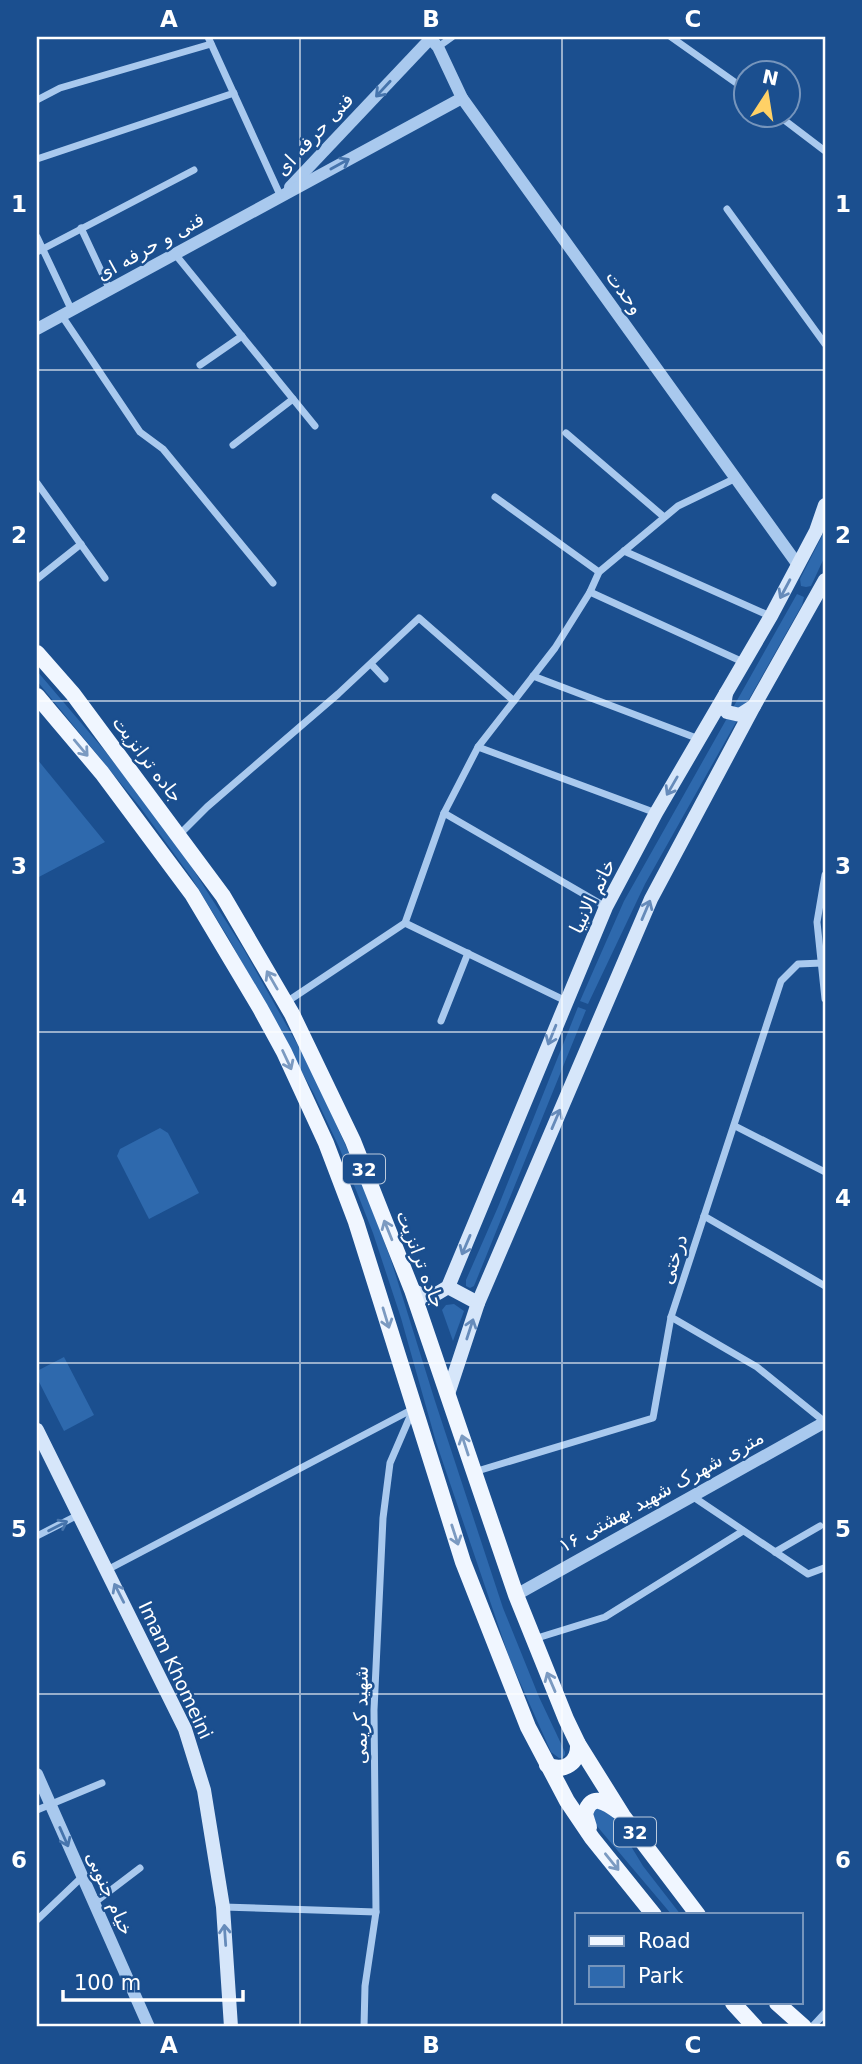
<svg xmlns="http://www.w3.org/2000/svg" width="862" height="2064" font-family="'DejaVu Sans',Cairo,sans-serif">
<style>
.green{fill:#2e69ad}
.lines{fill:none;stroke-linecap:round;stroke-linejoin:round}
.minor{stroke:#a9c9ee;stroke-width:7}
.tertiary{stroke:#a9c9ee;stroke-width:12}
.secondary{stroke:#d6e6fa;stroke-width:14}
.primary{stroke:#f0f6ff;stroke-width:16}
.oneway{stroke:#4674ac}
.oneway2{stroke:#668bba}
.oneway3{stroke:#7b9ac1}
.grid{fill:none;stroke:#fff;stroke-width:2;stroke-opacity:0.55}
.labels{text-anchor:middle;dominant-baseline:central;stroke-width:5;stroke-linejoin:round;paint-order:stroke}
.shield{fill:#1b4f8f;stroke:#bbcadd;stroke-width:2}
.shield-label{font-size:18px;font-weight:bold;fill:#fff}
.street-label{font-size:19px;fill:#fff;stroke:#1b4f8f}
.neatline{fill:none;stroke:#fff;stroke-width:2.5}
.grid-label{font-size:23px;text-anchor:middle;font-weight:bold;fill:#fff}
</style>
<rect width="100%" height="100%" fill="#1b4f8f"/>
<g class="green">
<path d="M 825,530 L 825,556 L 811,586 L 806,587 L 801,586 L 800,579 Z"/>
<path d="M 797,594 L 804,597 L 802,605 L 645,884 L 588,1004 L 580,1001 L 624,901 Z"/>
<path d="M 37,671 L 105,751 L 177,844 L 243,948 L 310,1067 L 359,1175 L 391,1260 L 435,1401 L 503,1608 L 539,1697 L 565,1752 L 565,1755 L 562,1758 L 559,1758 L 551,1752 L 510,1660 L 436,1442 L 401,1318 L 373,1233 L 339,1147 L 314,1094 L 229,939 L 191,877 L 140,807 L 37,681 Z"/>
<path d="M 37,759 L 105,842 L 37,878 Z"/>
<path d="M 578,1007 L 586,1010 L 474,1286 L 470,1288 L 466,1286 L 466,1280 L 498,1207 Z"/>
<path d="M 160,1128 L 168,1133 L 199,1193 L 149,1219 L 117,1156 L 120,1149 Z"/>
<path d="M 454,1304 L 464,1311 L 453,1341 L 442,1310 L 446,1305 Z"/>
<path d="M 64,1357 L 94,1415 L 64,1431 L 37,1378 L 37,1371 Z"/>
<path d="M 599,1806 L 612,1815 L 643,1866 L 681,1915 L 672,1915 L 596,1825 L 592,1811 Z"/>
</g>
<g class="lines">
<g class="minor">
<path d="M 208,37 L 281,197"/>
<path d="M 671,37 L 746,90"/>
<path d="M 438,47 L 452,37"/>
<path d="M 37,100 L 60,88 L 211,44"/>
<path d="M 779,116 L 825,151"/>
<path d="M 37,159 L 234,93"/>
<path d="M 727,209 L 825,344"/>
<path d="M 81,228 L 110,290"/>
<path d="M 37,237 L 72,311"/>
<path d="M 37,252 L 194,170"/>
<path d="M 175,254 L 315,426"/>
<path d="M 62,316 L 140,432 L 163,449 L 273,583"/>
<path d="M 200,365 L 242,336"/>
<path d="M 566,433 L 664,517"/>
<path d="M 233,445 L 293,399"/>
<path d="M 37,483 L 105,578"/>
<path d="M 495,497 L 599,572"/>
<path d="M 624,551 L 770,616"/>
<path d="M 37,579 L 81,544"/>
<path d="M 590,592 L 743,662"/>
<path d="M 371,664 L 385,679"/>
<path d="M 533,676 L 699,739"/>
<path d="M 478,747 L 656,813"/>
<path d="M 444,813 L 606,907"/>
<path d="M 179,835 L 207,807 L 338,694 L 419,618 L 514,701"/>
<path d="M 825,875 L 817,922 L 825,999"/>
<path d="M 405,923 L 566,1001"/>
<path d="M 285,1003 L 405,923 L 444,813 L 478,747 L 555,648 L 590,592 L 599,572 L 678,506 L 736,478"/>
<path d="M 441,1021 L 468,953"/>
<path d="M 735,1126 L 825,1172"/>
<path d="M 704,1216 L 825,1286"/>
<path d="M 671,1317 L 757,1367 L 825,1422"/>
<path d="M 474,1472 L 653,1418 L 671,1317 L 781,981 L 798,964 L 822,963"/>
<path d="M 692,1496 L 808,1574 L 824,1568"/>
<path d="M 37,1536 L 78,1515"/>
<path d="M 775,1552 L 820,1526"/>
<path d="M 107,1570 L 413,1409"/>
<path d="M 534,1639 L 605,1617 L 743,1531"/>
<path d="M 37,1810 L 102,1783"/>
<path d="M 94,1903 L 140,1868"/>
<path d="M 223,1907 L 376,1912"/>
<path d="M 37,1920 L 82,1877"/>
<path d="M 364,2027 L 365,1986 L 376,1912 L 374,1710 L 383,1518 L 390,1463 L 412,1412"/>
<path d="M 812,2027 L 825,2013"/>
</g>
<g class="tertiary">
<path d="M 429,37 L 438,47 L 462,98 L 798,565"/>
<path d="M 290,187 L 430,39"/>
<path d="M 37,329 L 462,98"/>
<path d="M 516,1595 L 825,1422"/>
<path d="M 37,1774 L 149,2027"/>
</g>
<g class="secondary">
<path d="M 726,693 L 724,707 L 727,712 L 740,715 L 754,706"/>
<path d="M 448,1287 L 478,1303"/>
<path d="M 412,1290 L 426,1297 L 438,1293 L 448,1287 L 606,907 L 656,813 L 771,616 L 816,531 L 825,505"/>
<path d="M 448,1394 L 478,1303 L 651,899 L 754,706 L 825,580"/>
<path d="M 37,1430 L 185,1729 L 204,1790 L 223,1907 L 231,2027"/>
</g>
<g class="primary">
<path d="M 37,653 L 73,694 L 223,896 L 292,1014 L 353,1141 L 412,1290 L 516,1595 L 566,1719 L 578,1744 L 623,1816 L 698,1915"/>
<path d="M 37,696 L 102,773 L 192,894 L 260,1008 L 284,1052 L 326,1143 L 356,1222 L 463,1562 L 528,1727 L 567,1801 L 592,1838 L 654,1915"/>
<path d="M 547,1765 C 564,1773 579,1763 578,1744"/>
<path d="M 589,1827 L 585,1814 C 591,1792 606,1802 619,1812"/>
<path d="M 733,2003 L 755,2027"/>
<path d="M 777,2003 L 804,2027"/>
</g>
</g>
<defs><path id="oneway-shaft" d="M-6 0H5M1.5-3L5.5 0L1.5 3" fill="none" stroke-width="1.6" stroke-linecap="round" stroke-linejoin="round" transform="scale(1.75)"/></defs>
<g class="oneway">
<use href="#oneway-shaft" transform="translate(383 89) rotate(133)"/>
<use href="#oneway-shaft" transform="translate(340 164) rotate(-29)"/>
<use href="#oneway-shaft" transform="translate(58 1526) rotate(-27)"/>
<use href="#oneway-shaft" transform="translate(64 1837) rotate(66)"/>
</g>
<g class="oneway2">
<use href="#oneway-shaft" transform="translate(785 589) rotate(118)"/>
<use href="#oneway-shaft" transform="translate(672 786) rotate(120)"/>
<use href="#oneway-shaft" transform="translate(646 910) rotate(-67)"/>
<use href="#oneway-shaft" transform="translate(552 1035) rotate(112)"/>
<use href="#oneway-shaft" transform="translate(556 1119) rotate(-67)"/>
<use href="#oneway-shaft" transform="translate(466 1245) rotate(113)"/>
<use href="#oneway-shaft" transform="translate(470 1329) rotate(-72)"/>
<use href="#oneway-shaft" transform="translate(119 1593) rotate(-117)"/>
<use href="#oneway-shaft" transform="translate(225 1935) rotate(-94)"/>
</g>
<g class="oneway3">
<use href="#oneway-shaft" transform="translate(81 748) rotate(50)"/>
<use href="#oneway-shaft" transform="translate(272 980) rotate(-120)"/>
<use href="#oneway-shaft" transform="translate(287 1060) rotate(65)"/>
<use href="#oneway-shaft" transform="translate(388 1230) rotate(-112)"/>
<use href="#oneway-shaft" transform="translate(386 1318) rotate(73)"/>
<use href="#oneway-shaft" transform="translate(465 1445) rotate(-108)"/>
<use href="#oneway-shaft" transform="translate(455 1535) rotate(72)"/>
<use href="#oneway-shaft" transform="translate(551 1682) rotate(-113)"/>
<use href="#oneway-shaft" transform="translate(612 1862) rotate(51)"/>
</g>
<path class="grid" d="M 300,37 L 300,2027M 562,37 L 562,2027M 37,370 L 825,370M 37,701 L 825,701M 37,1032 L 825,1032M 37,1363 L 825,1363M 37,1694 L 825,1694"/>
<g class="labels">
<g class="shield">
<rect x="343" y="1154.5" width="42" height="29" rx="5"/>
<rect x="614" y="1817.5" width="42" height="29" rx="5"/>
</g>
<g class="shield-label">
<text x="364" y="1169">32</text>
<text x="635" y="1832">32</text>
</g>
<g class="street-label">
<text transform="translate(314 134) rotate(-47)">فنی حرفه ای</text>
<text transform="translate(150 246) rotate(-29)">فنی و حرفه ای</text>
<text transform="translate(625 292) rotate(54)">وحدت</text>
<text transform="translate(148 759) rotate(53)">جاده ترانزیت</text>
<text transform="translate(592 896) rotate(-64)">خاتم الانبیا</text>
<text transform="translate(421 1259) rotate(69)">جاده ترانزیت</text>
<text transform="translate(673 1259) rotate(-72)">درختی</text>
<text transform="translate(661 1491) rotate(-29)">۱۶ متری شهرک شهيد بهشتی</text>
<text transform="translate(176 1670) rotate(65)">Imam Khomeini</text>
<text transform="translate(360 1715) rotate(-89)">شهید کریمی</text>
<text transform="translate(110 1893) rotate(66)">خیام جنوبی</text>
</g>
</g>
<rect width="862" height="2064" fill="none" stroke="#1b4f8f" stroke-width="77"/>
<rect x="575" y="1913" width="228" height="91" fill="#1b4f8f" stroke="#7695bc" stroke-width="2"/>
<rect x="589" y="1936" width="35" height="10" fill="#f0f6ff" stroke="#7695bc" stroke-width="2"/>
<text x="638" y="1948" font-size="21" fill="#ffffff">Road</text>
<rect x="589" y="1966" width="35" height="21" fill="#2e69ad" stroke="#7695bc" stroke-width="2"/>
<text x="638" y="1983" font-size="21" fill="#ffffff">Park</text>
<g transform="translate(767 94) rotate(12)"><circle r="33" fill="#1b4f8f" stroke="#7695bc" stroke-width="2"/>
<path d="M0-5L12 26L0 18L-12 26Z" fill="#ffd166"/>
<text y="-10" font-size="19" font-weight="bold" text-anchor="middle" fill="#ffffff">N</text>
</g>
<path d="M63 1990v10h180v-10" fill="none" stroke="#ffffff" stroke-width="3.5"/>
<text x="74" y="1990" font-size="21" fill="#ffffff" stroke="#1b4f8f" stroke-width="5" paint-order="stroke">100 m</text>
<rect x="38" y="38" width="786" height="1987" class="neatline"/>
<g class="grid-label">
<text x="169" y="27">A</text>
<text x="431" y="27">B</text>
<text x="693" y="27">C</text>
<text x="19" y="212">1</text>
<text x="843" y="212">1</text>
<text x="19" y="543">2</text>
<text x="843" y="543">2</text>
<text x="19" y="874">3</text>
<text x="843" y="874">3</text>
<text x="19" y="1206">4</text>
<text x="843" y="1206">4</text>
<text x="19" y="1537">5</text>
<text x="843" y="1537">5</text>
<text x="19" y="1868">6</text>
<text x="843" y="1868">6</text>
<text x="169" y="2053">A</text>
<text x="431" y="2053">B</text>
<text x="693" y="2053">C</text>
</g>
</svg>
